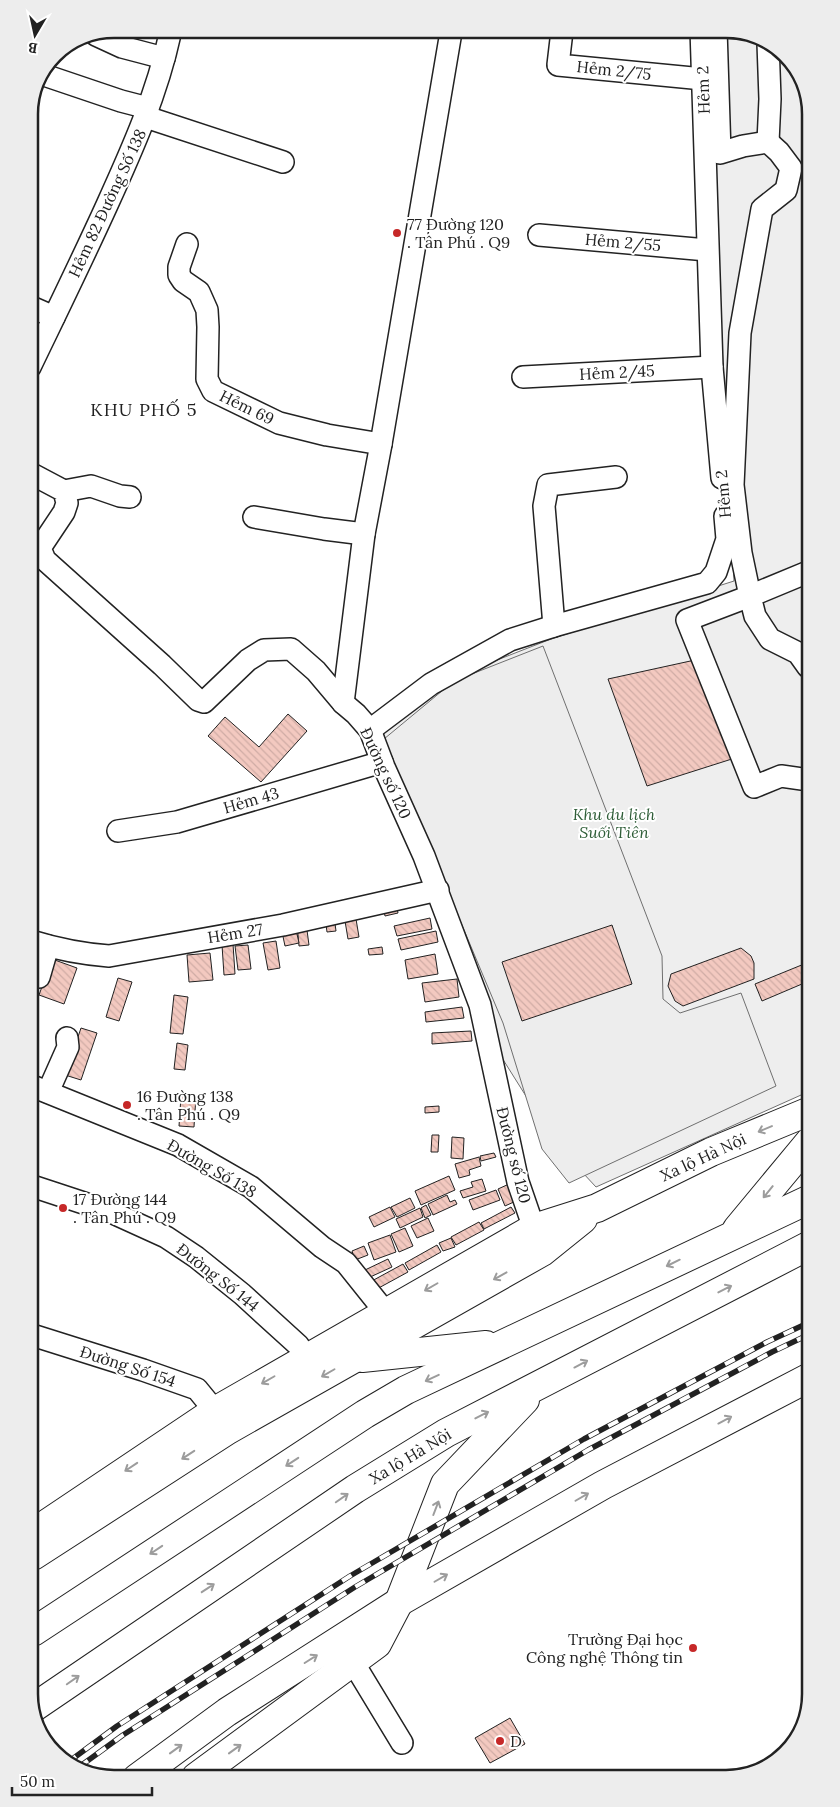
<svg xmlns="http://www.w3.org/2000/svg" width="840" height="1807" font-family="Lora,serif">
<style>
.green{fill:#eee;stroke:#6f6f6f}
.parking{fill:#ededed;stroke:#6f6f6f}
.building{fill:url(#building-back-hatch);stroke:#222}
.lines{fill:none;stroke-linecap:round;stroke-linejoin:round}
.minor-casing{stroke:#222;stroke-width:24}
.highway-casing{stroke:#222;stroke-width:30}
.minor{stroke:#fff;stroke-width:21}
.highway{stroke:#fff;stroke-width:28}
.rail-casing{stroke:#222;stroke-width:5.5}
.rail{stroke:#fff;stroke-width:4;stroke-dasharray:11;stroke-linecap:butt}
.oneway{stroke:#9c9c9c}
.poi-dot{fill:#c62828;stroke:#fff;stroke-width:2}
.labels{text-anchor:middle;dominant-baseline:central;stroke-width:4;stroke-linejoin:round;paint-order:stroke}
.street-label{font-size:16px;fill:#222;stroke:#fff}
.poi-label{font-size:16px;fill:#222;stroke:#fff;text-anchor:start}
.park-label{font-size:16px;font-style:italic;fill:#2f5e38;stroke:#fff}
.neighbourhood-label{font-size:18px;letter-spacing:1px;fill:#222;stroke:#fff}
.rim{fill:none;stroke:#222;stroke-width:2.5}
</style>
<defs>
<pattern id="building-back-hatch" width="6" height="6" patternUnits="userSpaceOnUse" patternTransform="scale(1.25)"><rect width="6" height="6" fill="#f3c9c0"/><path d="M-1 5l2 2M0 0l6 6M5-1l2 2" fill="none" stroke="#d0aca5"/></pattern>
</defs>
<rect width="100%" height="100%" fill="#fff"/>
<path class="green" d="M 706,29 L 732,29 L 778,46 L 807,86 L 810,1091 L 596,1187 L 556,1144 L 487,1034 L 376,733 L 428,687 L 551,639 L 734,581 Z"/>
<path class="parking" d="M 543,646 L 662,956 L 663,999 L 680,1013 L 741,993 L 776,1086 L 569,1183 L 542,1149 L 503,1023 L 384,739 L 454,681 Z"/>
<g class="building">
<path d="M 695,660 L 735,758 L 647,786 L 608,679 Z"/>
<path d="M 288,714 L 307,731 L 261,782 L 208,736 L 225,717 L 259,747 Z"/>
<path d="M 396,904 L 398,913 L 385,916 L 383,906 Z"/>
<path d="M 334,916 L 336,931 L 327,932 L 325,917 Z"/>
<path d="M 430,918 L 432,929 L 397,936 L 394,926 Z"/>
<path d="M 356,919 L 359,937 L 348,939 L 345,921 Z"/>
<path d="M 306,923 L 309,945 L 299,946 L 297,924 Z"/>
<path d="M 295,925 L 299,943 L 285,946 L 281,927 Z"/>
<path d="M 612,925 L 632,984 L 522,1021 L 502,962 Z"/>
<path d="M 436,931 L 438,942 L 401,950 L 398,939 Z"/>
<path d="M 276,941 L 280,968 L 268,970 L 263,943 Z"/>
<path d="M 233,944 L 235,974 L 224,975 L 222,945 Z"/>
<path d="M 248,945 L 251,969 L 238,970 L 235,946 Z"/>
<path d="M 382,947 L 383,954 L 369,955 L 368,949 Z"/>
<path d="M 741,948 L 751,956 L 754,963 L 754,979 L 683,1006 L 675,1001 L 668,986 L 671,974 Z"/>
<path d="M 210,953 L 213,980 L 189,982 L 187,955 Z"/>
<path d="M 435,954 L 438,974 L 408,979 L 405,960 Z"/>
<path d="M 52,959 L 77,968 L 64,1004 L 39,995 Z"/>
<path d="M 809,962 L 809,981 L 762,1001 L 755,984 Z"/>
<path d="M 118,978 L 132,982 L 119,1021 L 106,1017 Z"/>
<path d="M 457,979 L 459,997 L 425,1002 L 422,983 Z"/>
<path d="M 174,995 L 188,997 L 183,1034 L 170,1033 Z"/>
<path d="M 462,1007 L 464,1018 L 426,1022 L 425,1012 Z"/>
<path d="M 81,1028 L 97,1033 L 81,1080 L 65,1075 Z"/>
<path d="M 471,1031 L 472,1041 L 432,1044 L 432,1033 Z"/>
<path d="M 177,1043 L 188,1045 L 185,1070 L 174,1069 Z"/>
<path d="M 181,1096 L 196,1096 L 194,1127 L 179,1126 Z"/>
<path d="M 439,1106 L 439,1112 L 425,1113 L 425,1107 Z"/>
<path d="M 432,1135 L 439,1135 L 438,1152 L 431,1152 Z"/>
<path d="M 452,1137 L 464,1138 L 463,1159 L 451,1158 Z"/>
<path d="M 494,1153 L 496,1157 L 481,1161 L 480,1156 Z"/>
<path d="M 479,1157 L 481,1166 L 469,1170 L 470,1175 L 459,1178 L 455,1164 Z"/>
<path d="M 449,1176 L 455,1190 L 421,1205 L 415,1191 Z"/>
<path d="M 482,1179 L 486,1191 L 463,1198 L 460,1191 L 473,1187 L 471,1182 Z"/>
<path d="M 509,1184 L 516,1201 L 505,1206 L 498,1189 Z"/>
<path d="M 496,1190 L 500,1200 L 473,1210 L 469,1200 Z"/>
<path d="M 447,1195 L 450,1202 L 455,1200 L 457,1204 L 433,1215 L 428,1204 Z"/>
<path d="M 410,1198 L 415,1208 L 397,1217 L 391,1207 Z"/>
<path d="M 426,1205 L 431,1215 L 425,1218 L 421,1208 Z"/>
<path d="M 390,1207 L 395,1217 L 374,1227 L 369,1217 Z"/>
<path d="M 511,1207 L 515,1213 L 484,1229 L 481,1223 Z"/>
<path d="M 420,1208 L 423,1217 L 400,1228 L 396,1219 Z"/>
<path d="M 428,1218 L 434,1231 L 417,1238 L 411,1226 Z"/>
<path d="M 479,1222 L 484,1230 L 456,1245 L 451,1237 Z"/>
<path d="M 405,1228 L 413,1246 L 399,1252 L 391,1234 Z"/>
<path d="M 390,1235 L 396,1252 L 374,1260 L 368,1243 Z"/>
<path d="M 451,1238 L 455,1247 L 443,1251 L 439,1243 Z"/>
<path d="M 437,1245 L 441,1252 L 409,1270 L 405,1263 Z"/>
<path d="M 364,1246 L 368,1255 L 355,1260 L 352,1251 Z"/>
<path d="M 388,1259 L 392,1267 L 368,1278 L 365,1270 Z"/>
<path d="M 403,1264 L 408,1272 L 375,1290 L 370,1282 Z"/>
<path d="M 510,1718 L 525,1744 L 490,1763 L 475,1738 Z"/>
</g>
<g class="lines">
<g class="minor-casing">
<g id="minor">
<path d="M 701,29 L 712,367 L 722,478"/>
<path d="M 716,29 L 720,153 L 743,146 L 768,142 L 779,152 L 791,168 L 786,190 L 762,209 L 740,333 L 733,485 L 741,553 L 750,596 L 687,620 L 754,787 L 781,776 L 809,780"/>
<path d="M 562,31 L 558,65 L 703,79"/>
<path d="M 96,35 L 122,47 L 164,58"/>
<path d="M 44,75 L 121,101 L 148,108"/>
<path d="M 146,117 L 283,162"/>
<path d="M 768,142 L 770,99 L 768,43"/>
<path d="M 539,235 L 707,250"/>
<path d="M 187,244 L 179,267 L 179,275 L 183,281 L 199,292 L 207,310 L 208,327 L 207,379 L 213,391 L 279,423 L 327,435 L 381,444"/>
<path d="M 29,306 L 54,317"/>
<path d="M 30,367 C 56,313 82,260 107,205 C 132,150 157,94 170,34"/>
<path d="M 523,377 L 712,367"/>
<path d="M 30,473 L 64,491 L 67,503 L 64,512 L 40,548 L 45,560 L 162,665 L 198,700 L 204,702 L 248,660 L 264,650 L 291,649 L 316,671 L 343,703 L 356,714 L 370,730 L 384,767 L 424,856 L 480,1005 L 518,1182 L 539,1243"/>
<path d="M 64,491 L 91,486 L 120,496 L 130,497"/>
<path d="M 254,517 L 324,529 L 364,534"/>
<path d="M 808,572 L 750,596 L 755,616 L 770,639 L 798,653 L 808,667"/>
<path d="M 554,626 L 544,506 L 548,485 L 616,477"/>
<path d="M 343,703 L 364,534 L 381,444 L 451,32"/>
<path d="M 370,730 L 431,684 L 510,640 L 554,626 L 707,583 L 716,572 L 727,539 L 725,516"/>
<path d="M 118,831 L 177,822 L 382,762"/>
<path d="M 31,941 C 57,949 82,954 109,956 L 283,925 L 438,890"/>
<path d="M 39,977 L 48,946"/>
<path d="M 32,1086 L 178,1145 L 251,1187 L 322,1247 L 346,1263 L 386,1313"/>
<path d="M 48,1092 L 68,1047 L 67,1038"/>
<path d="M 32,1186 L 111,1212 L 166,1237 L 196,1257 L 242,1294 L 298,1345 L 307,1358"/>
<path d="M 32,1335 L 143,1370 L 197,1389 L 215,1411"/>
<path d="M 345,1649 L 402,1743"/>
</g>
</g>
<g class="highway-casing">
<g id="highway">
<path d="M 737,1229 L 810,1141"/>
<path d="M 362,1358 L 486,1345"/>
<path d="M 33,1533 L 215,1411 L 534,1228 L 597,1208 L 711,1152 L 810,1111"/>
<path d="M 33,1556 L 228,1430 L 542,1252 L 583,1219"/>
<path d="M 33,1632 L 365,1414 L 406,1390 L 810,1199"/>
<path d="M 33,1708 L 355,1489 L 446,1433 L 810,1245"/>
<path d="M 196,1777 L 377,1644 L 399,1602 L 445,1484 L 525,1400"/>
<path d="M 137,1778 L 227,1712 L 399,1602 L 603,1485 L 810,1377"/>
</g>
</g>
<use href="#minor" class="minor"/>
<use href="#highway" class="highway"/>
<g class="rail-casing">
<g id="rail">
<path d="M 67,1763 L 117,1726 L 350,1576 L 584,1439 L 767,1342 L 810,1322"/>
<path d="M 79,1767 L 123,1735 L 355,1587 L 588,1450 L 772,1352 L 810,1334"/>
</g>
</g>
<use href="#rail" class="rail"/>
</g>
<defs><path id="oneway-shaft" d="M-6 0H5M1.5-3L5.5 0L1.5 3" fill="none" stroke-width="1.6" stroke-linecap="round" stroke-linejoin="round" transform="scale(1.25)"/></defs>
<g class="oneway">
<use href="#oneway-shaft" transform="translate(765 1129) rotate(157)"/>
<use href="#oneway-shaft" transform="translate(768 1192) rotate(129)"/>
<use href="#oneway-shaft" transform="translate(673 1263) rotate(154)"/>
<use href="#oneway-shaft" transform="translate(500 1276) rotate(151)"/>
<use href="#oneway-shaft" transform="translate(431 1287) rotate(150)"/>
<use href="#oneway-shaft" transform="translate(725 1289) rotate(-27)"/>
<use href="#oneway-shaft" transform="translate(581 1364) rotate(-28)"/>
<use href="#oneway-shaft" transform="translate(328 1373) rotate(150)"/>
<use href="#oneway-shaft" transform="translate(432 1378) rotate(155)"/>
<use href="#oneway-shaft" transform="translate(268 1380) rotate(150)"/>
<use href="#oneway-shaft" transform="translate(482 1415) rotate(-27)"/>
<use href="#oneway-shaft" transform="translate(725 1420) rotate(-28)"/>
<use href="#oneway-shaft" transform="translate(188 1455) rotate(147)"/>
<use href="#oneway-shaft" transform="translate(292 1462) rotate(147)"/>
<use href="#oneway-shaft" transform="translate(131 1467) rotate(146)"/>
<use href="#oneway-shaft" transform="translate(582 1497) rotate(-30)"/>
<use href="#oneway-shaft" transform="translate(342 1498) rotate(-35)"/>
<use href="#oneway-shaft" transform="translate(436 1508) rotate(-69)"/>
<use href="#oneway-shaft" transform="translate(156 1550) rotate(146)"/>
<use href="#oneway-shaft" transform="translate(441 1578) rotate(-30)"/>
<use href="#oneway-shaft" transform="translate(208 1588) rotate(-33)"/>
<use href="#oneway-shaft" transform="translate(311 1659) rotate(-32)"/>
<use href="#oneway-shaft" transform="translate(73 1680) rotate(-35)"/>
<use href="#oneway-shaft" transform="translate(176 1749) rotate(-36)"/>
<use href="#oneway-shaft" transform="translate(235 1749) rotate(-36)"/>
</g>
<g class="poi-dot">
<circle cx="397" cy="233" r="5"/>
<circle cx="127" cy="1105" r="5"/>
<circle cx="63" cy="1208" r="5"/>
<circle cx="693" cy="1648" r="5"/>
<circle cx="500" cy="1741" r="5"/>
</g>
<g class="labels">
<g class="street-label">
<text transform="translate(614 70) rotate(6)">Hẻm 2/75</text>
<text transform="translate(703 90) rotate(-92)">Hẻm 2</text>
<text transform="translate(107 203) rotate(-65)">Hẻm 82 Đường Số 138</text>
<text transform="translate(623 242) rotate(5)">Hẻm 2/55</text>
<text transform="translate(617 372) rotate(-3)">Hẻm 2/45</text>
<text transform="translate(247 407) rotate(26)">Hẻm 69</text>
<text transform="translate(723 494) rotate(-95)">Hẻm 2</text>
<text transform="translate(386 773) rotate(65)">Đường số 120</text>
<text transform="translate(251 800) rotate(-16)">Hẻm 43</text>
<text transform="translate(235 933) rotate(-9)">Hẻm 27</text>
<text transform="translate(514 1155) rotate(76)">Đường số 120</text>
<text transform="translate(703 1157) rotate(-25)">Xa lộ Hà Nội</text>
<text transform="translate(212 1168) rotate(30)">Đường Số 138</text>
<text transform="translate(218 1277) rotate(38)">Đường Số 144</text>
<text transform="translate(128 1366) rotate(18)">Đường Số 154</text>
<text transform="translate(410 1456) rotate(-31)">Xa lộ Hà Nội</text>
</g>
<g class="poi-label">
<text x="407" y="224">77 Đường 120<tspan x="407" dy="18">. Tân Phú . Q9</tspan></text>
<text x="137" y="1096">16 Đường 138<tspan x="137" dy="18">. Tân Phú . Q9</tspan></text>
<text x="73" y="1199">17 Đường 144<tspan x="73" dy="18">. Tân Phú . Q9</tspan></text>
<text x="683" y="1639" text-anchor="end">Trường Đại học<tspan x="683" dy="18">Công nghệ Thông tin</tspan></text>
<text x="510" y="1741">D</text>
</g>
<g class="park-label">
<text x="614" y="814">Khu du lịch<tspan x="614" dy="18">Suối Tiên</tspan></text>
</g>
<g class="neighbourhood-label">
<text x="144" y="409">KHU PHỐ 5</text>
</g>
</g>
<path d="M0 0H840V1807H0ZM114 38H726A76 76 0 0 1 802 114V1694A76 76 0 0 1 726 1770H114A76 76 0 0 1 38 1694V114A76 76 0 0 1 114 38Z" fill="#ededed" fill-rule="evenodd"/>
<path class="rim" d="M114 38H726A76 76 0 0 1 802 114V1694A76 76 0 0 1 726 1770H114A76 76 0 0 1 38 1694V114A76 76 0 0 1 114 38Z"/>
<g transform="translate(35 35) rotate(189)" stroke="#ffffff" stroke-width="4" paint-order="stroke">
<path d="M0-4L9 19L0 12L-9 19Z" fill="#222222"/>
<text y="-8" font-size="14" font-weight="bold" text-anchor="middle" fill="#222222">B</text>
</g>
<path d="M12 1787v8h140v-8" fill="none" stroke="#222222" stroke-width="2.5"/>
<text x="20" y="1787" font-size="15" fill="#222222" stroke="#ffffff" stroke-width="4" paint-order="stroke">50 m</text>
</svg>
